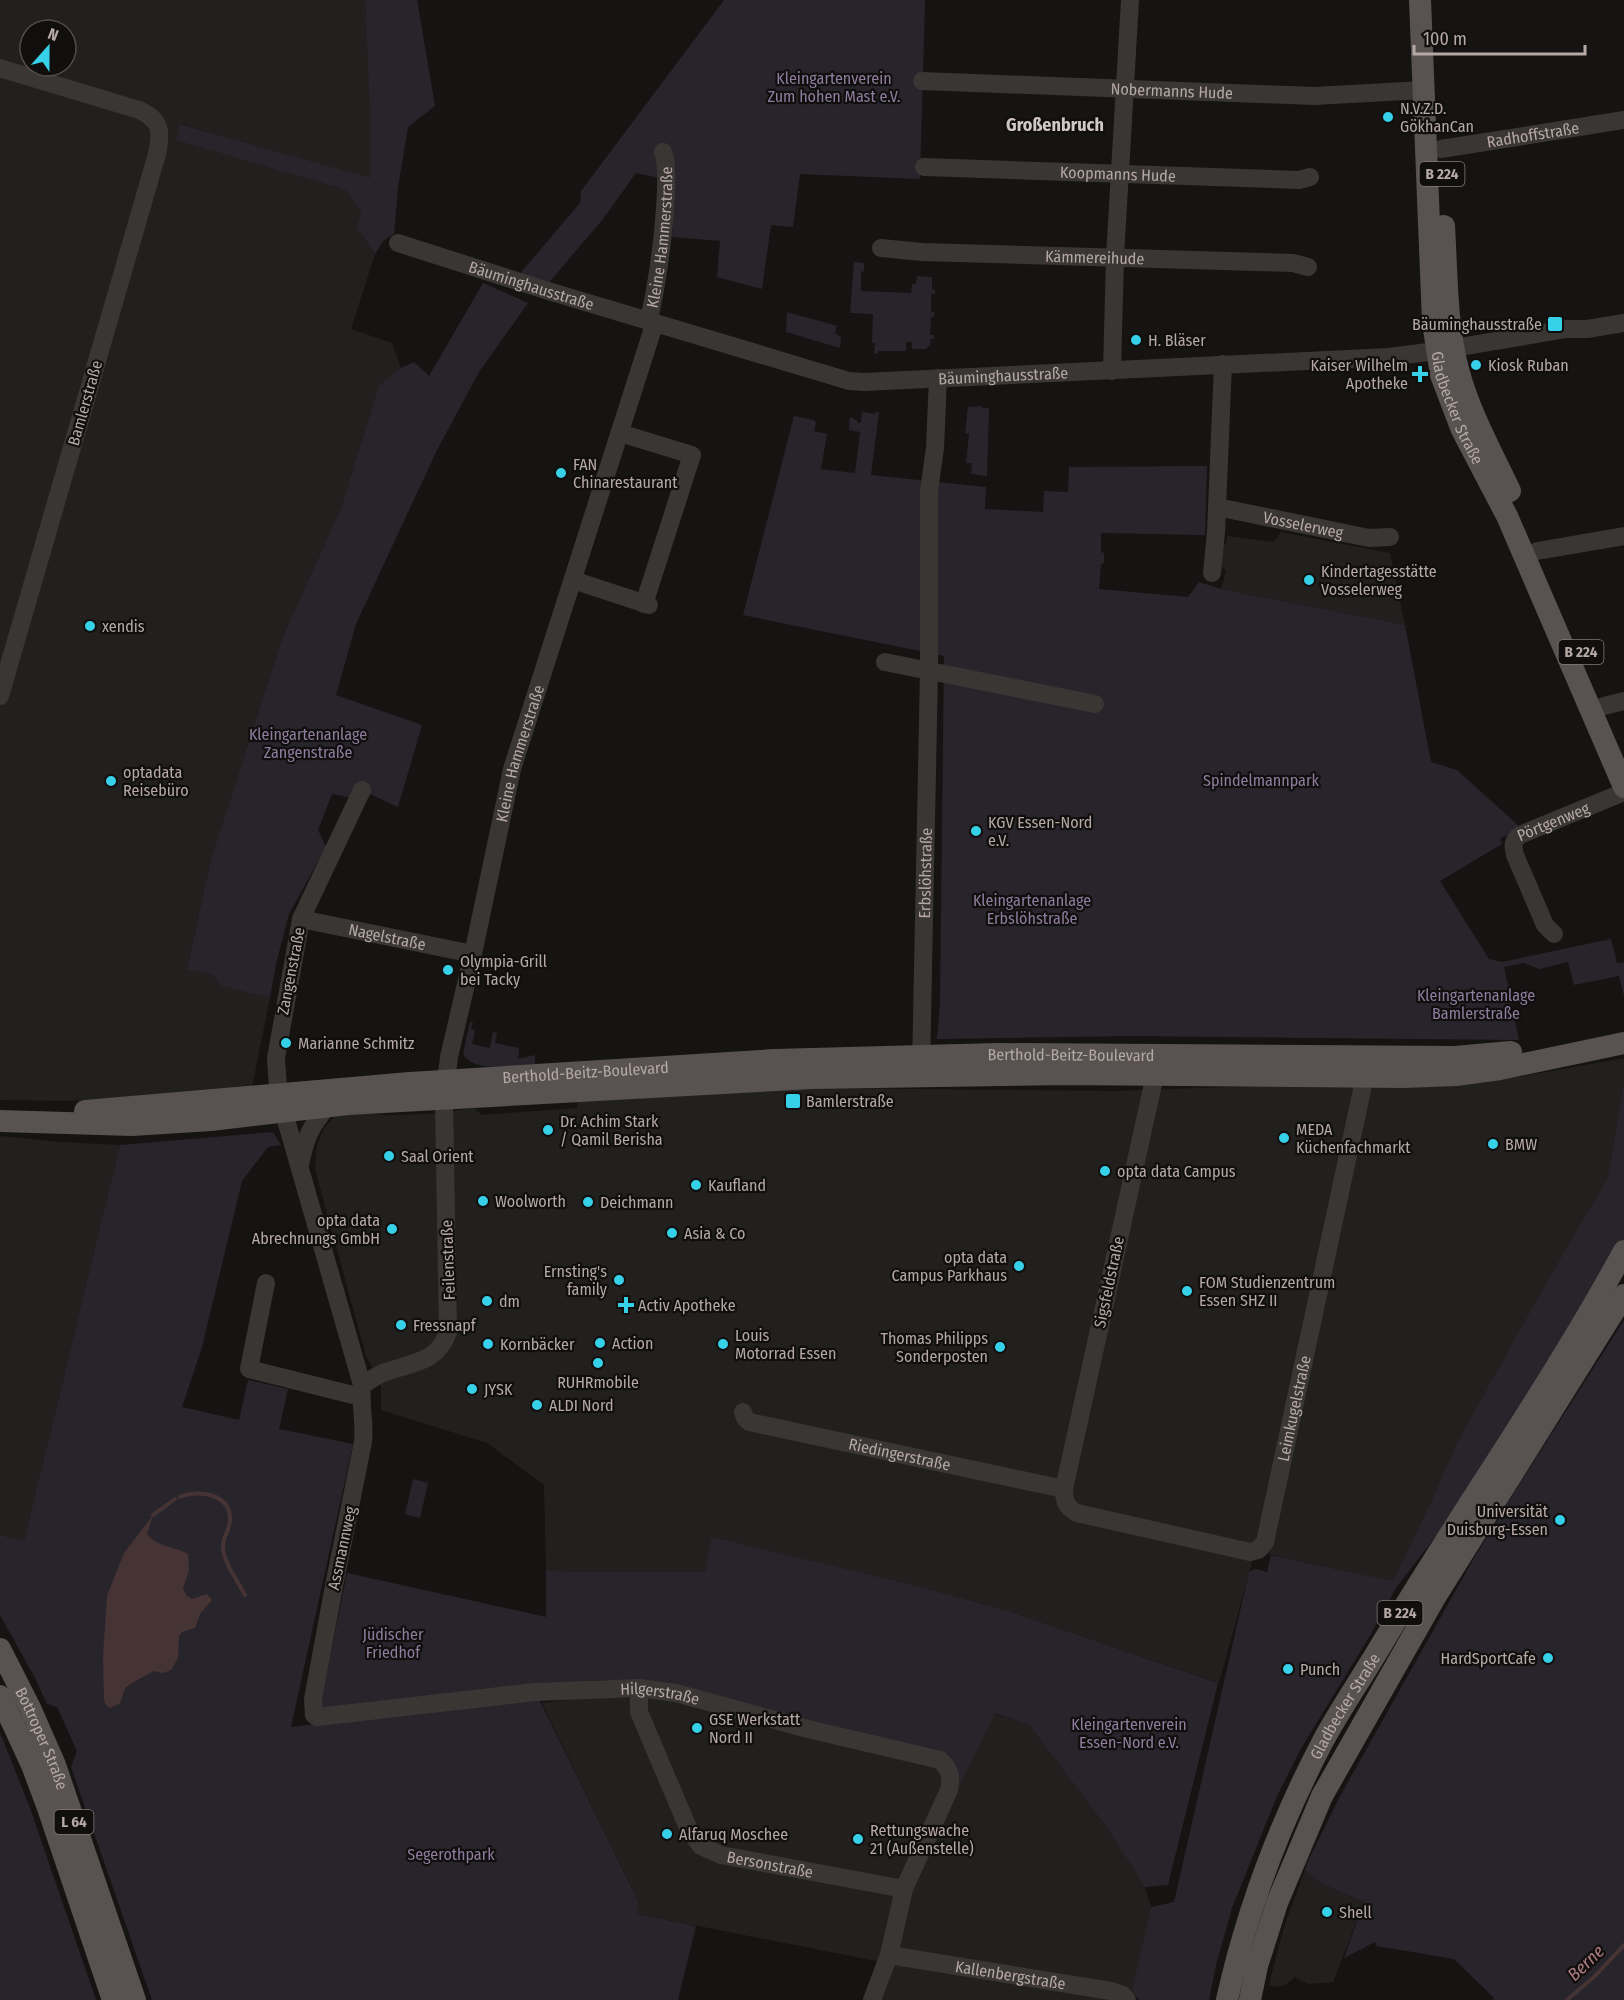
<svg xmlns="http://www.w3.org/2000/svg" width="1624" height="2000" font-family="'Fira Sans Condensed',sans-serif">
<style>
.built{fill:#22201f;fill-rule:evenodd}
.green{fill:#28242c}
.water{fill:#463435}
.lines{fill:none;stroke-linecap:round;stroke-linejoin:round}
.stream{stroke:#463435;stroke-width:4}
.minor{stroke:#3a3634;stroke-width:18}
.major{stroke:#585350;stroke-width:22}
.poi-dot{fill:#37d0e9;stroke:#100f0e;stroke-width:2}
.labels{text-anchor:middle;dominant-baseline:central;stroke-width:4.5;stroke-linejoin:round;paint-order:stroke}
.shield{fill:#100f0e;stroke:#847a78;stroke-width:1.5}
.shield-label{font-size:15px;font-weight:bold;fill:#b5a8a5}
.park-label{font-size:16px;fill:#8f7d9f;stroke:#100f0e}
.street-label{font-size:16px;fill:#b5a8a5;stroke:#100f0e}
.poi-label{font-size:16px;fill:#b5a8a5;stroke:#100f0e;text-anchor:start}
.neighbourhood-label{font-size:18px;font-weight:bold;fill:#d1c8c6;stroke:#100f0e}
.water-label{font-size:18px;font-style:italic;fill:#ae7d80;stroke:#100f0e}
</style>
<rect width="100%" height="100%" fill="#151413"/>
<g class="built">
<path d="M 0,0 L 365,0 L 371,109 L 370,179 L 180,124 L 177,140 L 346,190 L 361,212 L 357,228 L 375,254 L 351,329 L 392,343 L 401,368 L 379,385 L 341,508 L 283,636 L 211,859 L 187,968 L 213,975 L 223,986 L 270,998 L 252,1087 L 71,1101 L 0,1100 ZM 30,30 L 66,30 L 66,66 L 30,66 Z"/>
<path d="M 1280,532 L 1390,553 L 1405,625 L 1221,589 L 1226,571 L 1221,566 L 1223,544 L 1226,544 L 1227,536 L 1272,542 L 1278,538 Z"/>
<path d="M 1624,1058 L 1624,1237 L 1396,1588 L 1392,1581 L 1255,1551 L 1219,1683 L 1006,1610 L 905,1583 L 713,1538 L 705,1572 L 546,1571 L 544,1485 L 487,1443 L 381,1410 L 381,1385 L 366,1356 L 315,1169 L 317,1145 L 324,1128 L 335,1116 L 347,1112 L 389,1115 L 428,1114 L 475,1108 L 481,1115 L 577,1108 L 578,1099 L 818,1088 L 1115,1091 L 1518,1077 Z"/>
<path d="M 0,1136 L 61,1142 L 120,1145 L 24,1541 L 0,1535 Z"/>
<path d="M 589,1697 L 660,1698 L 943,1753 L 949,1756 L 957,1769 L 994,1713 L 1029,1725 L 1104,1824 L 1145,1887 L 1151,1907 L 1134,2000 L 864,2000 L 881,1962 L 638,1914 L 638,1901 L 542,1703 Z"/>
<path d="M 1305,1870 L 1320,1883 L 1364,1902 L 1333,1982 L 1308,1984 L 1295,1977 L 1285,1985 L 1276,1987 L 1269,1985 L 1277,1953 L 1285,1924 Z"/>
</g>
<g class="green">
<path d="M 365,0 L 417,0 L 435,106 L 408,127 L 398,187 L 394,234 L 383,241 L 375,254 L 357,228 L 361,212 L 346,190 L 176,140 L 179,124 L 370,178 L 370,109 Z"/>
<path d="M 724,0 L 925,0 L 920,179 L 800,174 L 793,227 L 771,225 L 762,289 L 717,277 L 720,241 L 672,237 L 673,222 L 666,221 L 670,180 L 636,173 L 603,219 L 546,286 L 518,276 L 580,203 L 581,191 Z"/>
<path d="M 854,262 L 864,263 L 864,271 L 861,272 L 861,291 L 911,293 L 912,284 L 916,284 L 917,276 L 932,277 L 932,289 L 935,290 L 935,294 L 931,294 L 931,312 L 934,312 L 934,317 L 931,317 L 930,335 L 934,335 L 934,339 L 931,339 L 930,345 L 926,349 L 912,349 L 912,342 L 906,342 L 906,351 L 878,351 L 878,354 L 874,353 L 875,343 L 872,343 L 873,314 L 850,313 Z"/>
<path d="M 483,283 L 528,303 L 479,372 L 437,450 L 356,624 L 336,695 L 422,725 L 398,807 L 357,788 L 352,798 L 332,794 L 318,830 L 326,847 L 289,914 L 276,964 L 270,998 L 222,986 L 213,975 L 187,969 L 211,859 L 283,636 L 341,508 L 379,385 L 401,368 L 414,362 L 429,376 Z"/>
<path d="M 787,312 L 837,326 L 835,333 L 841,337 L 840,348 L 786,332 Z"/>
<path d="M 982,406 L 982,408 L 989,408 L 987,476 L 971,474 L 972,463 L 966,463 L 969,434 L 965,433 L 968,407 Z"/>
<path d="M 862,412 L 875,414 L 875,412 L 879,412 L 871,475 L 986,487 L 985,509 L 1043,512 L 1044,491 L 1068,492 L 1069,467 L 1207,466 L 1205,535 L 1101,533 L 1101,552 L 1104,553 L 1104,563 L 1101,564 L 1099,589 L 1188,597 L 1199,582 L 1221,589 L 1405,625 L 1431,762 L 1457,770 L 1520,827 L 1500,839 L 1502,844 L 1440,881 L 1489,959 L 1502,962 L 1611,939 L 1617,963 L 1624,962 L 1624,996 L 1619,976 L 1574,985 L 1568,962 L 1539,969 L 1524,963 L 1504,967 L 1519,1040 L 1133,1036 L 937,1039 L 940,1002 L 944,656 L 743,615 L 794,416 L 814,420 L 816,423 L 814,431 L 827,434 L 821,469 L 855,473 L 860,432 L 849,430 L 850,417 L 858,421 L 857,423 L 861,423 Z"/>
<path d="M 470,1022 L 473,1022 L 471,1029 L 475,1030 L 472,1044 L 490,1048 L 493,1032 L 497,1033 L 495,1043 L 519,1048 L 518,1059 L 535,1055 L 535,1064 C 516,1065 474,1074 463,1054 Z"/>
<path d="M 1624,1083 L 1624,1244 L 1492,1463 L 1396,1588 L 1371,1634 L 1300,1750 L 1277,1796 L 1232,1908 L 1216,1965 L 1209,2000 L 1139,2000 L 1132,1991 L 1151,1907 L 1174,1902 L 1249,1572 L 1255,1569 L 1267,1572 L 1271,1555 L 1393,1581 L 1431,1503 L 1456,1445 L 1547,1282 L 1608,1178 Z"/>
<path d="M 273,1132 L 281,1145 L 268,1147 L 242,1181 L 202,1347 L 182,1407 L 239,1420 L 248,1380 L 288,1389 L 279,1429 L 353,1444 L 291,1727 L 538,1697 L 638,1901 L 638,1914 L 696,1926 L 678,2000 L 152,2000 L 71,1767 L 77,1751 L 57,1707 L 47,1704 L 35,1678 L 0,1615 L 0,1535 L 24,1541 L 120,1145 Z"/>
<path d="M 1624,1320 L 1624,2000 L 1493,2000 L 1494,1998 L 1454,1959 L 1377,1946 L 1375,1942 L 1344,1958 L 1364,1902 L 1320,1883 L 1305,1870 L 1307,1863 L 1339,1798 L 1474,1558 L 1520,1483 Z"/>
<path d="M 413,1479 L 428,1483 L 420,1518 L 405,1514 Z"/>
<path d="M 712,1537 L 905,1583 L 1006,1610 L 1218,1683 L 1168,1885 L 1145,1887 L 1104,1824 L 1029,1725 L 995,1713 L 959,1787 C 957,1773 956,1760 943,1753 L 639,1680 L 601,1680 L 544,1685 L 325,1711 L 322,1707 L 322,1696 L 347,1573 L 546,1617 L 546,1571 L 705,1572 Z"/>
<path d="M 0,1732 L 30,1808 L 96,2000 L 0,2000 Z"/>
</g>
<path class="water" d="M 153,1515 L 147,1534 C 157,1547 174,1546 188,1554 L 189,1570 L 183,1588 L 186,1595 L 192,1599 L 207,1594 L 212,1600 L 200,1614 L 195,1628 L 182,1632 L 179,1636 L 178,1658 L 171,1670 L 163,1673 L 154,1671 L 132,1683 L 125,1688 L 120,1703 L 110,1708 L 105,1704 L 104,1697 L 103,1656 L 107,1596 L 124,1553 Z"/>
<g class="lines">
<g class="stream">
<path d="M 180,1497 C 199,1489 231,1494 230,1520 C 230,1530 222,1538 223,1548 C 224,1563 238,1581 245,1595"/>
<path d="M 153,1515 L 175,1499"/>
<path d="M 1567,2000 L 1595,1976 L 1624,1945"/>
</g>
<g class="minor">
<path d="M 0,68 L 139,110 C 161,120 162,131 157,154 L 0,696"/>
<path id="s1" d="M 922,81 L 1314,96 L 1424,90"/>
<path id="s2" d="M 1441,149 L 1624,120"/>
<path id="s3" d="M 924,167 L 1299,180 L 1310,177"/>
<path id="s4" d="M 398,243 L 545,290 L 769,357 L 849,381 L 864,382 L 1389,357 L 1436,351 L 1566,329 L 1587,329 L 1624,323"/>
<path id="s5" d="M 881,248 L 922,252 L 1293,263 L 1308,267"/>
<path id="s6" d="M 648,320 C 657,296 673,174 663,152"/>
<path d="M 1112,371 L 1115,257 L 1130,0"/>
<path d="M 620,433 L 692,455 L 644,604"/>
<path id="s7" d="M 1217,507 L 1369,538 L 1390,537"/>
<path d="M 1537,551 L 1624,536"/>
<path d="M 1212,573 L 1216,532 L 1223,364"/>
<path d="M 573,580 L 649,605"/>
<path d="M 885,662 L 1095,704"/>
<path d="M 1604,706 L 1624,701"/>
<path id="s8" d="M 362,790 L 301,919 L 276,1058 L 278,1087 L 284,1113 L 362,1385 C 360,1404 365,1423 363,1442 L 335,1581 L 313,1699 L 314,1715 L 317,1717 L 535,1692 L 639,1688 L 676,1693 L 808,1729 L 940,1760 C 950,1769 952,1777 949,1790 L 904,1889 L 889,1955 L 872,2000"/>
<path id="s9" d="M 301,919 L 473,954"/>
<path id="s10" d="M 1554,934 L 1545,925 L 1515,855 C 1513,846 1512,841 1520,835 L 1624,792"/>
<path id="s11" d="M 921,1069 L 929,670 L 929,491 L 935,448 L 938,378"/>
<path id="s12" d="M 1155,1075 L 1064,1489 C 1064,1501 1066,1507 1077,1513 L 1250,1552 L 1258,1550 L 1265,1542 L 1362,1090 L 1363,1076 L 1358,1067"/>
<path d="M 300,1164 C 306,1137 310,1127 328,1106"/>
<path d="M 266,1283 L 249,1369 L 361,1397"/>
<path id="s13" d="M 362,1385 C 369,1381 376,1376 383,1373 C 410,1363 438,1363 448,1332 L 444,1100 L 449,1057 L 473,954 L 512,769 L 655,322"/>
<path id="s14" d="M 743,1412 L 745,1418 L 749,1422 L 1064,1489"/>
<path id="s15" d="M 639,1688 L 639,1712 L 689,1830 L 701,1846 L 721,1855 L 904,1889"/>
<path id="s16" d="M 889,1955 L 1111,1991 L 1123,1995 L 1127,2000"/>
</g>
<g class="major">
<path id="s17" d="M 1420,0 L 1433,322 L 1441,375 L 1462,430 L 1507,516 L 1624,787"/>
<path d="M 1444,226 C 1447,274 1446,326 1459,373 C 1470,413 1492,453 1510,491"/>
<path id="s18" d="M 85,1111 L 410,1083 L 775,1060 L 997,1054 L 1455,1057 L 1511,1052"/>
<path d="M 0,1121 L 132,1125 L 211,1120 L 348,1104 L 812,1078 L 1063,1074 L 1403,1077 L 1456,1075 L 1500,1069 L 1624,1043"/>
<path id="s19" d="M 0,1649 L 30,1708 L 55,1765 L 135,2000"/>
<path d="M 0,1696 L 32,1765 L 48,1808 L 113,2000"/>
<path id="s20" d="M 1227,2000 C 1247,1910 1280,1823 1323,1741 C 1339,1711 1359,1682 1377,1652 C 1457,1517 1549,1389 1624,1251"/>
<path d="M 1250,2000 L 1257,1966 L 1277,1903 L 1322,1796 L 1434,1599 L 1624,1295"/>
</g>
</g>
<g class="poi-dot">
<circle cx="1388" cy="117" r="6"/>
<rect x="1547" y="316" width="16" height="16" rx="3"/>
<circle cx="1136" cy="340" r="6"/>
<circle cx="1476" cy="365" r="6"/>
<path d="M1417 365h6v6h6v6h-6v6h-6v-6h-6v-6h6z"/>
<circle cx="561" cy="473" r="6"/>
<circle cx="1309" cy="580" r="6"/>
<circle cx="90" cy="626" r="6"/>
<circle cx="111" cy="781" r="6"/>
<circle cx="976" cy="831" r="6"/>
<circle cx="448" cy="970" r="6"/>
<circle cx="286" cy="1043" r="6"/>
<rect x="785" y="1093" width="16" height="16" rx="3"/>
<circle cx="548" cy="1130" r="6"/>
<circle cx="1284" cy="1138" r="6"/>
<circle cx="1493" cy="1144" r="6"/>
<circle cx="389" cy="1156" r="6"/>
<circle cx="1105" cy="1171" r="6"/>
<circle cx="696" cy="1185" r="6"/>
<circle cx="483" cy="1201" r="6"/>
<circle cx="588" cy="1202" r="6"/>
<circle cx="392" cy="1229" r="6"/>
<circle cx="672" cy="1233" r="6"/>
<circle cx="1019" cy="1266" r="6"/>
<circle cx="619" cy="1280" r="6"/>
<circle cx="1187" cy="1291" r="6"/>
<circle cx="487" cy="1301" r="6"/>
<path d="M623 1296h6v6h6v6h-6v6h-6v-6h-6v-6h6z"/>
<circle cx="401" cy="1325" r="6"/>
<circle cx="600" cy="1343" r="6"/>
<circle cx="488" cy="1344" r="6"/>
<circle cx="723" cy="1344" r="6"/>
<circle cx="1000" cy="1347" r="6"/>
<circle cx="598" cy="1363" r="6"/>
<circle cx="472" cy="1389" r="6"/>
<circle cx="537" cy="1405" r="6"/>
<circle cx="1560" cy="1520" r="6"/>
<circle cx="1548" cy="1658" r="6"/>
<circle cx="1288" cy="1669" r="6"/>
<circle cx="697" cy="1728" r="6"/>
<circle cx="667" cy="1834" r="6"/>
<circle cx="858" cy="1839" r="6"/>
<circle cx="1327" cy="1912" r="6"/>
</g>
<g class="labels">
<g class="shield">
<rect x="1419.5" y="162" width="45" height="24" rx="4.5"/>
<rect x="1558.5" y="640" width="45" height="24" rx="4.5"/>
<rect x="1377.5" y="1601" width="45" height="24" rx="4.5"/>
<rect x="54.5" y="1810" width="39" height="24" rx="4.5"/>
</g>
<g class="shield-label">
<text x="1442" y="174">B 224</text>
<text x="1581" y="652">B 224</text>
<text x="1400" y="1613">B 224</text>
<text x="74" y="1822">L 64</text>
</g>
<g class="park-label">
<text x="834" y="78">Kleingartenverein<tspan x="834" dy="18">Zum hohen Mast e.V.</tspan></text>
<text x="308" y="734">Kleingartenanlage<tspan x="308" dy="18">Zangenstraße</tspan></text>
<text x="1261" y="780">Spindelmannpark</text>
<text x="1032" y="900">Kleingartenanlage<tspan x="1032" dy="18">Erbslöhstraße</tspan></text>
<text x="1476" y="995">Kleingartenanlage<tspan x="1476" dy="18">Bamlerstraße</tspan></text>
<text x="393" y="1634">Jüdischer<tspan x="393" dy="18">Friedhof</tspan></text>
<text x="1129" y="1724">Kleingartenverein<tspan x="1129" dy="18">Essen-Nord e.V.</tspan></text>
<text x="451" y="1854">Segerothpark</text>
</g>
<g class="street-label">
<text stroke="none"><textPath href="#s1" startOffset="250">Nobermanns Hude</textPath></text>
<text stroke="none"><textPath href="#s2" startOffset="93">Radhoffstraße</textPath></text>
<text stroke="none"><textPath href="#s3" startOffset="194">Koopmanns Hude</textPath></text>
<text stroke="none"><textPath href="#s6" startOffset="84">Kleine Hammerstraße</textPath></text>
<text stroke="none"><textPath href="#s5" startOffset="214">Kämmereihude</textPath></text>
<text stroke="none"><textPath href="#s4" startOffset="140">Bäuminghausstraße</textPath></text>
<text stroke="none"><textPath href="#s4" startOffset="626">Bäuminghausstraße</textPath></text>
<text transform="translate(85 403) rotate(-74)">Bamlerstraße</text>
<text stroke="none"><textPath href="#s17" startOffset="412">Gladbecker Straße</textPath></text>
<text stroke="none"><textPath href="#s7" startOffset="88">Vosselerweg</textPath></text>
<text stroke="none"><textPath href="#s13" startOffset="692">Kleine Hammerstraße</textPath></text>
<text stroke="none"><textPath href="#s10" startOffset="147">Pörtgenweg</textPath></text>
<text stroke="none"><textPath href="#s11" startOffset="196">Erbslöhstraße</textPath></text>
<text stroke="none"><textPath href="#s9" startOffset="88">Nagelstraße</textPath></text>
<text transform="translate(291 971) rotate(-79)">Zangenstraße</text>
<text stroke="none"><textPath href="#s18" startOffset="988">Berthold-Beitz-Boulevard</textPath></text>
<text stroke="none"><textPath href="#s18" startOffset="502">Berthold-Beitz-Boulevard</textPath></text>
<text transform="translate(448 1260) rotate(-92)">Feilenstraße</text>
<text transform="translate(1109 1282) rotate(-78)">Sigsfeldstraße</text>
<text stroke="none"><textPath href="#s12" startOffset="786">Leimkugelstraße</textPath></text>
<text stroke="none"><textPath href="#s14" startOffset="166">Riedingerstraße</textPath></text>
<text transform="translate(342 1548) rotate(-78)">Assmannweg</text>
<text stroke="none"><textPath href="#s8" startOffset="1306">Hilgerstraße</textPath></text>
<text stroke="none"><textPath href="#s20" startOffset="318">Gladbecker Straße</textPath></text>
<text stroke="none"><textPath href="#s19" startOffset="99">Bottroper Straße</textPath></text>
<text stroke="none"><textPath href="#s15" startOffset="244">Bersonstraße</textPath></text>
<text stroke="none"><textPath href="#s16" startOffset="123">Kallenbergstraße</textPath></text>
</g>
<g class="poi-label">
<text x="1400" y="108">N.V.Z.D.<tspan x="1400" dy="18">GökhanCan</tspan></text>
<text x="1542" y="324" text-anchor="end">Bäuminghausstraße</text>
<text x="1148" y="340">H. Bläser</text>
<text x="1408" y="365" text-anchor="end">Kaiser Wilhelm<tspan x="1408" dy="18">Apotheke</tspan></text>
<text x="1488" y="365">Kiosk Ruban</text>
<text x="573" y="464">FAN<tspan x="573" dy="18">Chinarestaurant</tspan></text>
<text x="1321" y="571">Kindertagesstätte<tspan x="1321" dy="18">Vosselerweg</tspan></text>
<text x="102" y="626">xendis</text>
<text x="123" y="772">optadata<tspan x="123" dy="18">Reisebüro</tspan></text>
<text x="988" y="822">KGV Essen-Nord<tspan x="988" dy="18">e.V.</tspan></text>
<text x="460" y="961">Olympia-Grill<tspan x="460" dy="18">bei Tacky</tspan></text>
<text x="298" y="1043">Marianne Schmitz</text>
<text x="806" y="1101">Bamlerstraße</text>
<text x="560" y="1121">Dr. Achim Stark<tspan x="560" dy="18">/ Qamil Berisha</tspan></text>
<text x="1296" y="1129">MEDA<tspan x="1296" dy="18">Küchenfachmarkt</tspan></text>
<text x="1505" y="1144">BMW</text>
<text x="401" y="1156">Saal Orient</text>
<text x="1117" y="1171">opta data Campus</text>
<text x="708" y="1185">Kaufland</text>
<text x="495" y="1201">Woolworth</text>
<text x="600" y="1202">Deichmann</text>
<text x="380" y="1220" text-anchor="end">opta data<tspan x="380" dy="18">Abrechnungs GmbH</tspan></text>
<text x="684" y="1233">Asia &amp; Co</text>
<text x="1007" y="1257" text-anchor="end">opta data<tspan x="1007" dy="18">Campus Parkhaus</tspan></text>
<text x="607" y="1271" text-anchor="end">Ernsting's<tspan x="607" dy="18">family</tspan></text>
<text x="1199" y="1282">FOM Studienzentrum<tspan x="1199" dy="18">Essen SHZ II</tspan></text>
<text x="499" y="1301">dm</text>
<text x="638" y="1305">Activ Apotheke</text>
<text x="413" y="1325">Fressnapf</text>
<text x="735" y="1335">Louis<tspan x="735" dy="18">Motorrad Essen</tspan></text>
<text x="988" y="1338" text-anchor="end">Thomas Philipps<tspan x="988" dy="18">Sonderposten</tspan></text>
<text x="612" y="1343">Action</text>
<text x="500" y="1344">Kornbäcker</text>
<text x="598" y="1382" text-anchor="middle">RUHRmobile</text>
<text x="484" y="1389">JYSK</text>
<text x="549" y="1405">ALDI Nord</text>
<text x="1548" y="1511" text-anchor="end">Universität<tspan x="1548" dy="18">Duisburg-Essen</tspan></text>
<text x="1536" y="1658" text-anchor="end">HardSportCafe</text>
<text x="1300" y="1669">Punch</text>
<text x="709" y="1719">GSE Werkstatt<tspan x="709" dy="18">Nord II</tspan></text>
<text x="870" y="1830">Rettungswache<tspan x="870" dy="18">21 (Außenstelle)</tspan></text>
<text x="679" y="1834">Alfaruq Moschee</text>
<text x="1339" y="1912">Shell</text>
</g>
<g class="neighbourhood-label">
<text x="1055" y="125">Großenbruch</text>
</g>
<g class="water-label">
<text transform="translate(1586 1963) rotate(-44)">Berne</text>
</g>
</g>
<g transform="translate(48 48) rotate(21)"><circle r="28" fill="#100f0e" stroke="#524c4a" stroke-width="1.5"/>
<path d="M0-4.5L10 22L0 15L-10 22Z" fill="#37d0e9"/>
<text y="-9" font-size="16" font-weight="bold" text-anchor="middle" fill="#b5a8a5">N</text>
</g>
<path d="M1414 45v9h171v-9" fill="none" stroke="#b5a8a5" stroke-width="3"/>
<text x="1423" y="45" font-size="18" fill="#b5a8a5" stroke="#100f0e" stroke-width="4.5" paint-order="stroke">100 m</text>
</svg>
